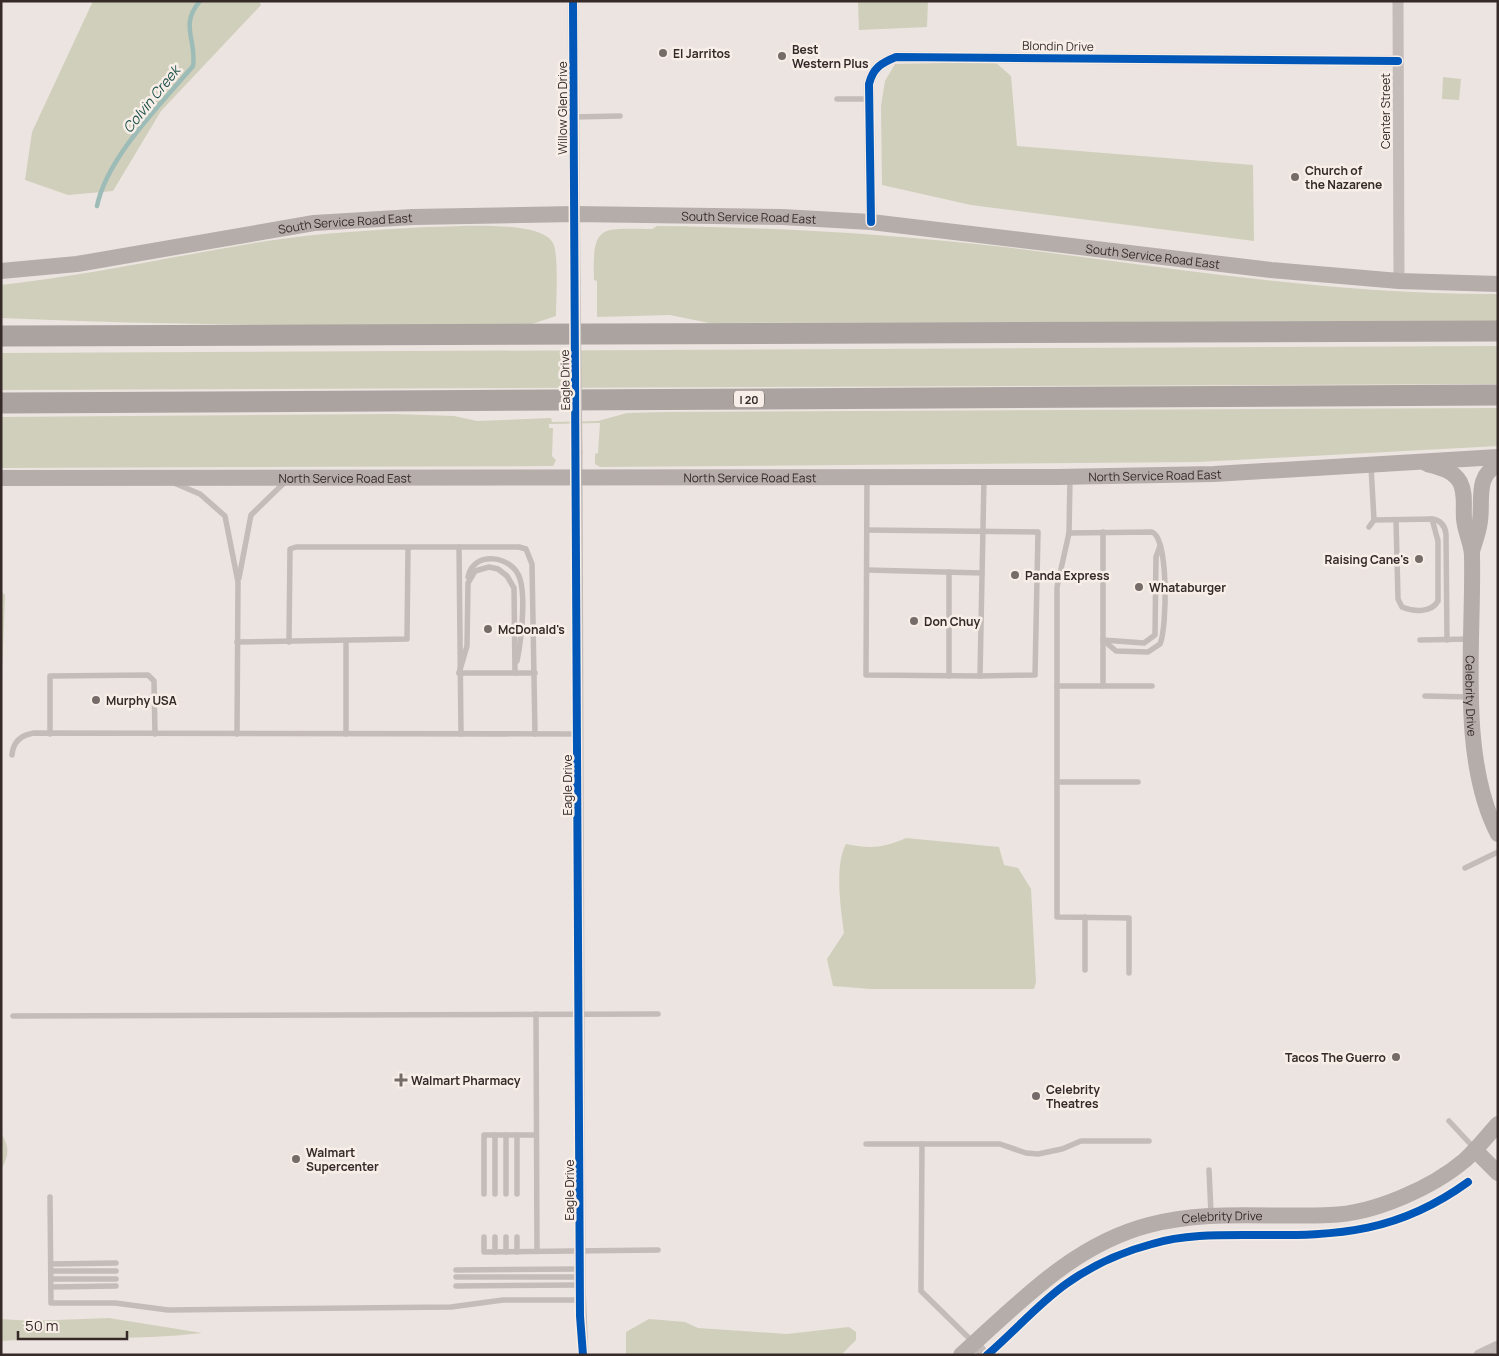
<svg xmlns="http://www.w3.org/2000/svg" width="1499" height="1356" font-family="Manrope,sans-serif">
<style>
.green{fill:#d0cfbb}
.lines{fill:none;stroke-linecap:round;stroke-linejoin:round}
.stream{stroke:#9ebcb7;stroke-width:4.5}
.lane{stroke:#c4bcb9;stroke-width:5.5}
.street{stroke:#c4bcb9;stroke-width:11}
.secondary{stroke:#b5adaa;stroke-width:16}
.highway{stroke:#aaa39f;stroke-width:21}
.street-bridge{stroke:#c4bcb9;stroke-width:11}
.cycleway-casing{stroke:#f8eee8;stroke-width:11}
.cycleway{stroke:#0057b8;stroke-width:8}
.poi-dot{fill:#756b68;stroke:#f8eee8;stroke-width:2}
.labels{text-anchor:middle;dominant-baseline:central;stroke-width:5;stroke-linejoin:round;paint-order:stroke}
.shield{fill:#f8eee8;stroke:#706562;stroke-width:1}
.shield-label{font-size:11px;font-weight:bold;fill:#352a28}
.street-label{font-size:12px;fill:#352a28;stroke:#f8eee8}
.poi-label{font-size:12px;font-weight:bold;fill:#352a28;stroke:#f8eee8;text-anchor:start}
.water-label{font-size:14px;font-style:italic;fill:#20544e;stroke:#f8eee8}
</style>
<rect width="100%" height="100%" fill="#ece4e0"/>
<g class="green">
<path d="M 93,1 L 259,1 L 261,5 L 161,111 L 113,191 L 68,195 L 25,180 L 32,132 Z"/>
<path d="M 858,1 L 928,1 L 927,27 L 859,30 Z"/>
<path d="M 995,62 L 1011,76 L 1017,146 L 1253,165 L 1254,241 L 971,205 L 882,185 L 881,106 L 885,81 L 895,64 Z"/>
<path d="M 1443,77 L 1461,79 L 1459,100 L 1442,99 Z"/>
<path d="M 657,226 C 773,227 888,234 1004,247 C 1168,267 1332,295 1498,294 L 1498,321 L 709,323 L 670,315 L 597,317 L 597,281 L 594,280 C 592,223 601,229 652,229 Z"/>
<path d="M 426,227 C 451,227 541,219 553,243 C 559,255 556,299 556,316 L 532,324 C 354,326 179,326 1,318 L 1,285 C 91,275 179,255 267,241 C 320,233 373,230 426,227 Z"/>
<path d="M 1498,346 L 1498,384 L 1,390 L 1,353 Z"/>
<path d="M 1498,408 L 1498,446 L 1198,462 L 600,467 L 595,464 L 595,454 L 598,453 L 600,423 L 549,424 L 549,428 L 553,428 L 552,456 L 556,460 L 553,466 L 1,468 L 1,417 L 394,414 L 454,416 L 477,421 L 551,418 L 552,422 L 598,421 L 627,413 L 668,412 Z"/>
<path d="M 1,591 L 5,595 L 1,703 Z"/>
<path d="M 906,838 L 999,847 L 1004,865 L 1018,868 L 1031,889 L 1036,982 L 1034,989 L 871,989 L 833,986 L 827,959 L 844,933 C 841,909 834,866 846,844 C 871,849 883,848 906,838 Z"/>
<path d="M 1,1133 C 9,1146 10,1155 1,1169 Z"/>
<path d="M 109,1318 L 202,1333 C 135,1341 68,1336 1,1341 L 1,1319 L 31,1321 Z"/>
<path d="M 649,1319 L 685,1322 L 698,1328 L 787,1334 L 849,1327 L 856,1332 L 856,1340 L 841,1355 L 626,1355 L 626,1332 Z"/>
</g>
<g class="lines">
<path class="stream" d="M 97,206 C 107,157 162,103 193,66 C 197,40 179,25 200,1"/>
<g class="lane">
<path d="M 837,99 L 869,99"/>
<path d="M 573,117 L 620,116"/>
<path d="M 1070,478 L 1069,533 L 1057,587 L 1057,917 L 1129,918 L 1129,973"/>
<path d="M 867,479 L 866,675 L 980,676 L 984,478"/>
<path d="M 174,483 L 200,494 L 225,516 L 238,582 L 237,734"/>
<path d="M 1374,520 L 1432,519 C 1441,520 1445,526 1446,534 L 1447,640"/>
<path d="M 1396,520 L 1398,599 L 1402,607 C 1414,612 1431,613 1438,601 L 1438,541 L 1432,519"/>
<path d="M 1369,527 L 1374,520 L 1371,466"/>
<path d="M 867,530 L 1038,532 L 1035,675 L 980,676"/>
<path d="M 1069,533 L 1152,532 C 1169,538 1167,629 1160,644 L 1148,652 L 1116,651 L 1103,640"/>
<path d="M 459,547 L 461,734"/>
<path d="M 867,570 L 982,573"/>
<path d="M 468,577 C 473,550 513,555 520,579 C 526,599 521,641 517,661"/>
<path d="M 239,578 L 251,515 L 286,481"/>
<path d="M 1103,640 L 1144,643 L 1155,635 L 1156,557 L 1160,546"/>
<path d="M 1420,640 L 1470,639"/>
<path d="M 346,641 L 346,734"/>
<path d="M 237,642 L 407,639 L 408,548"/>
<path d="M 289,642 L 290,549 L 296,547 L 519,547 L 526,549 L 532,564 L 535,734"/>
<path d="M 459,673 L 467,646 L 468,583 L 475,571 L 489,567 L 498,569 L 507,576 L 514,588 L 515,673"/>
<path d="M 459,673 L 535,673"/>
<path d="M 949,676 L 949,572"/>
<path d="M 1057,686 L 1152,686"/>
<path d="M 1103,686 L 1103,532"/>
<path d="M 1425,696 L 1470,697"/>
<path d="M 50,734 L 50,676 L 148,675 L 154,681 L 155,734"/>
<path d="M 12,755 C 13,742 21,735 34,733 L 578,734"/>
<path d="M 1057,782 L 1138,782"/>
<path d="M 1465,868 L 1498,852"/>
<path d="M 1085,970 L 1085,917"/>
<path d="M 536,1014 L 537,1251"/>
<path d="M 13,1016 L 658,1014"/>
<path d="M 1449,1121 L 1475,1149"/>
<path d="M 506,1135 L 506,1194"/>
<path d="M 866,1144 L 1000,1144 L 1026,1153 L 1038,1154 L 1062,1149 L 1081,1141 L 1149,1141"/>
<path d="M 922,1144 L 921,1291 L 974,1343"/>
<path d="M 1209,1170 L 1211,1213"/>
<path d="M 484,1194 L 484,1135 L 536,1135"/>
<path d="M 495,1194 L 495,1135"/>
<path d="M 517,1194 L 517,1135"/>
<path d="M 50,1197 L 51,1303 L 115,1303 L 168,1310 L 451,1307 L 503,1300 L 580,1300"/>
<path d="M 484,1237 L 484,1252 L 658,1250"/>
<path d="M 495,1237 L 495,1252"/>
<path d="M 506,1237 L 506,1252"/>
<path d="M 517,1237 L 517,1252"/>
<path d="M 51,1264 L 116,1263"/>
<path d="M 456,1270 L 580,1269"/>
<path d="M 51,1271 L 116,1271"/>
<path d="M 456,1277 L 580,1277"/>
<path d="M 51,1279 L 116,1279"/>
<path d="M 456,1286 L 580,1285"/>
<path d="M 51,1287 L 116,1286"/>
</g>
<g class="street">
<path d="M 573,1 L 575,281"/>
<path d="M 1398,1 L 1399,281"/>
<path d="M 871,222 L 869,84 C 873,68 881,63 896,57 L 1398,61"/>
<path d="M 577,452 L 580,1285 L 583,1355"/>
<path d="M 974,1343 L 985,1355"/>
<path d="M 1479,1355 L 1498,1346"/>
</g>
<g class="secondary">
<path id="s1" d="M 1,271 L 77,264 L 314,223 L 413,217 L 575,214 L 782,217 L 871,222 L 1271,270 L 1399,281 L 1498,284"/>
<path id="s2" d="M 1427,464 C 1439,467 1453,470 1460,482 C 1466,494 1463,506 1464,519 C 1465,532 1472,544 1472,556 C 1474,642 1458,757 1498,834"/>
<path id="s3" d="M 1,478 L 1057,477 L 1214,474 L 1498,457"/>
<path d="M 1472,551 C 1475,541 1479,531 1480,521 C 1483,501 1475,475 1498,465"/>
<path d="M 1475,1150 L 1498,1173"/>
<path id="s4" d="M 961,1355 C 1018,1304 1072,1245 1149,1225 C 1208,1209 1269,1218 1330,1215 C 1373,1214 1432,1188 1465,1160 C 1477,1149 1487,1136 1498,1124"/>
</g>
<g class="highway">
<path d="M 1,336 L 1498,331"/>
<path d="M 1,403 L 1498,395"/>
</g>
<path class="street-bridge" d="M 575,281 L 577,452"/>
<g class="cycleway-casing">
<g id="cycleway">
<path d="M 573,1 L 580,1316 L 583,1355"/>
<path d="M 871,222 L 869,84 C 873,68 881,63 896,57 L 1398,61"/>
<path d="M 987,1355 C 1014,1332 1038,1304 1066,1284 C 1091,1266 1122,1252 1152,1244 C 1185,1234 1222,1235 1257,1235 C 1340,1236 1399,1232 1468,1182"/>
</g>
</g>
<use href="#cycleway" class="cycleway"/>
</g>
<g class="poi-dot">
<circle cx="663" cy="53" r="5"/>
<circle cx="782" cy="56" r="5"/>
<circle cx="1295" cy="177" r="5"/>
<circle cx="1419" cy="559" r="5"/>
<circle cx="1015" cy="575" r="5"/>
<circle cx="1139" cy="587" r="5"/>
<circle cx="914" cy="621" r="5"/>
<circle cx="488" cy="629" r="5"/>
<circle cx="96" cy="700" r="5"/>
<circle cx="1396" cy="1057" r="5"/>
<path d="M398.5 1072.5h5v5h5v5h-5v5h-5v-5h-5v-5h5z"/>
<circle cx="1036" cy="1096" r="5"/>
<circle cx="296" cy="1159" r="5"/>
</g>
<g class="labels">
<rect class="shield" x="734" y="390.5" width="30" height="17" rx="4"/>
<g class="shield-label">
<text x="749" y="399">I 20</text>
</g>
<g class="street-label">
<text transform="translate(1058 46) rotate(1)">Blondin Drive</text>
<text transform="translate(562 108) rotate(-90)">Willow Glen Drive</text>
<text transform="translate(1385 111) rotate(-90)">Center Street</text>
<text stroke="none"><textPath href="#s1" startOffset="752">South Service Road East</textPath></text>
<text stroke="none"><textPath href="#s1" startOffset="348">South Service Road East</textPath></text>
<text stroke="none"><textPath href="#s1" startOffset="1158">South Service Road East</textPath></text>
<text transform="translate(565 380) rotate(-91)">Eagle Drive</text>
<text stroke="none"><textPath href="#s3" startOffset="1154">North Service Road East</textPath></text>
<text stroke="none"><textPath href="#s3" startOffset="749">North Service Road East</textPath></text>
<text stroke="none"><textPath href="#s3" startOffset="344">North Service Road East</textPath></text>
<text stroke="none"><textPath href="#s2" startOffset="254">Celebrity Drive</textPath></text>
<text transform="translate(567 785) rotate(-90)">Eagle Drive</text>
<text transform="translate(569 1190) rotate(-90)">Eagle Drive</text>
<text stroke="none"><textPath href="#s4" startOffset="305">Celebrity Drive</textPath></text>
</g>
<g class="poi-label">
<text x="792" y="49">Best<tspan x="792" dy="14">Western Plus</tspan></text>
<text x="673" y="53">El Jarritos</text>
<text x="1305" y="170">Church of<tspan x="1305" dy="14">the Nazarene</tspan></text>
<text x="1409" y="559" text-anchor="end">Raising Cane's</text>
<text x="1025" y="575">Panda Express</text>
<text x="1149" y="587">Whataburger</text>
<text x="924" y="621">Don Chuy</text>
<text x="498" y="629">McDonald's</text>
<text x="106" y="700">Murphy USA</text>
<text x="1386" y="1057" text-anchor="end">Tacos The Guerro</text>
<text x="411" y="1080">Walmart Pharmacy</text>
<text x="1046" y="1089">Celebrity<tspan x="1046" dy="14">Theatres</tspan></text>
<text x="306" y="1152">Walmart<tspan x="306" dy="14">Supercenter</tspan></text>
</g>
<g class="water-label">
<text transform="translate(151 99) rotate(-51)">Colvin Creek</text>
</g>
</g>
<rect width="1499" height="1356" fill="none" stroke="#352a28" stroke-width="5"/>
<path d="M18 1331v8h109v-8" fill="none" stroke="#352a28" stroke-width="2.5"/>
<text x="25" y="1331" font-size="15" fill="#352a28" stroke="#f8eee8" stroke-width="4" paint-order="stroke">50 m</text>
</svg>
